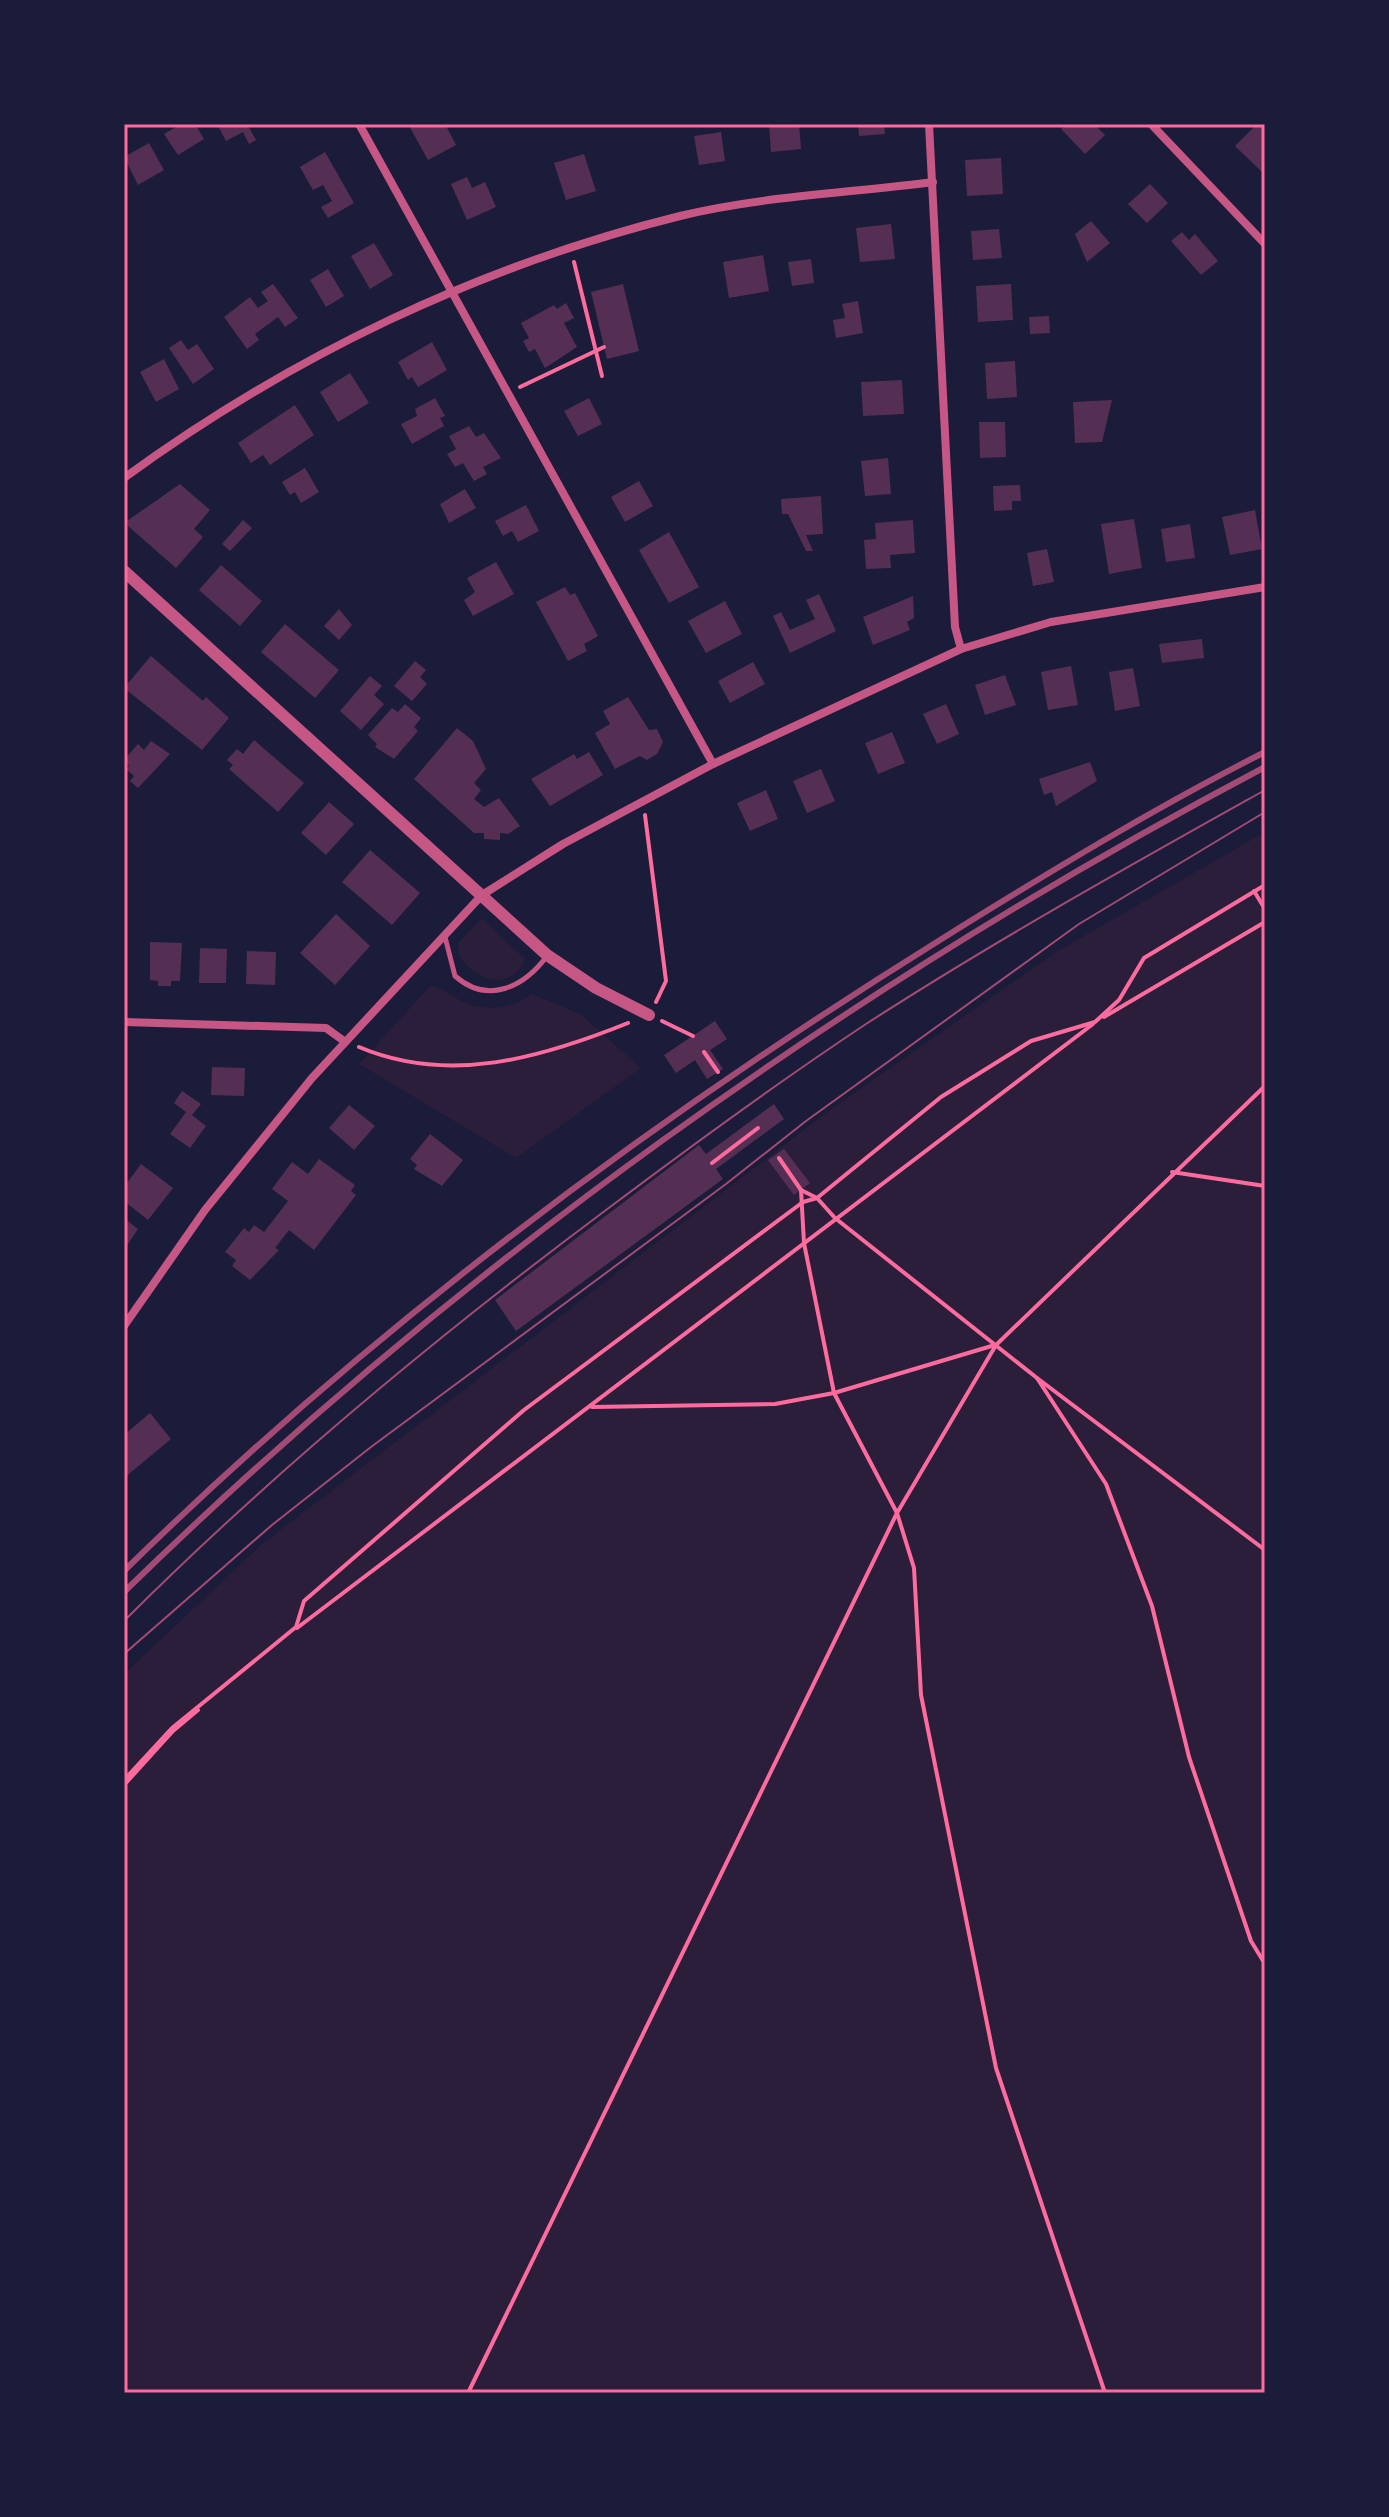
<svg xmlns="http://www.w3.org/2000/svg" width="1389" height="2517" font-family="'Space Grotesk',sans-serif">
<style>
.green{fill:#2a1e3b}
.building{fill:#542f53}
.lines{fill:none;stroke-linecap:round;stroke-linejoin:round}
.path{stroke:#ff6b9d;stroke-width:4}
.service{stroke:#c65784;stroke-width:5}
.minor{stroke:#c65784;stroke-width:8}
.tertiary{stroke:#c65784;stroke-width:12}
.tram{stroke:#a44b75;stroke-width:2}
.rail{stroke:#a44b75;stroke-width:6}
.neatline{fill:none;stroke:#ff6b9d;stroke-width:3}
</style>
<rect width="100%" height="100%" fill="#1b1b3a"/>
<g class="green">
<path d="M 1265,832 L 1265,2393 L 124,2393 L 124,1674 L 262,1544 L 830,1110 L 1056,952 Z"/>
<path d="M 482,918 L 525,959 C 510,993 476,981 459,956 L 458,943 Z"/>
<path d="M 430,986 C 441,987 444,991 453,996 C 479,1013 508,1011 532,994 L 580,1014 L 641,1068 L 516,1158 L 359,1064 Z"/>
</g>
<g class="building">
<path d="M 181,124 L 195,124 L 204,139 L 178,155 L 164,134 Z"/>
<path d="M 217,124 L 247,124 L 256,140 L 249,144 L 243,132 L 226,141 Z"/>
<path d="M 408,124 L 445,124 L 456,145 L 428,160 Z"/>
<path d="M 769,124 L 799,124 L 801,149 L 771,152 Z"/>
<path d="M 858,124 L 884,124 L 885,134 L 859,136 Z"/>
<path d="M 1067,124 L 1094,124 L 1105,135 L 1085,154 L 1061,129 Z"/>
<path d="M 1257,124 L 1265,129 L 1265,175 L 1235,146 Z"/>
<path d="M 721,132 L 725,161 L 699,165 L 694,136 Z"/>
<path d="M 149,143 L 164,170 L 138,185 L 124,157 Z"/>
<path d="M 325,152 L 354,203 L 328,218 L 321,207 L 332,201 L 323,185 L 313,190 L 300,167 Z"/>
<path d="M 584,154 L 596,191 L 566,200 L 554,163 Z"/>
<path d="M 1001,158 L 1003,194 L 967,196 L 965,160 Z"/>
<path d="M 467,177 L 472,188 L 485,182 L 496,207 L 467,220 L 451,184 Z"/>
<path d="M 1150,184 L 1168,203 L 1147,223 L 1128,204 Z"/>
<path d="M 1091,221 L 1110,243 L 1087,262 L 1075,234 Z"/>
<path d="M 891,224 L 895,259 L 860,262 L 856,228 Z"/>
<path d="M 999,229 L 1002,258 L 973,260 L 971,231 Z"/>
<path d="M 1182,232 L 1189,240 L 1195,234 L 1218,261 L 1201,275 L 1171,241 Z"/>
<path d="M 374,243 L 393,275 L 370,289 L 351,256 Z"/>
<path d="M 763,255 L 769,291 L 729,298 L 723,262 Z"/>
<path d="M 811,259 L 814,283 L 792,286 L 788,262 Z"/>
<path d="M 328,269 L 344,296 L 326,307 L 310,280 Z"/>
<path d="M 273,284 L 298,318 L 285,327 L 278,317 L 255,334 L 259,340 L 247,349 L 224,317 L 250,297 L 258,308 L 268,301 L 261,292 Z"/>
<path d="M 623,284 L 639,351 L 607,359 L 591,292 Z"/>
<path d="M 1011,284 L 1013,320 L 978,322 L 976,286 Z"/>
<path d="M 858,301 L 863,333 L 836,338 L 833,320 L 845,318 L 842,304 Z"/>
<path d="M 566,303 L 574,318 L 564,323 L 577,347 L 545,368 L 535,349 L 529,352 L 523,341 L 529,338 L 521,323 L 554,305 L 557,309 Z"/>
<path d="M 1049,316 L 1050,333 L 1030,334 L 1029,317 Z"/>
<path d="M 181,340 L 188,350 L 197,344 L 214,369 L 193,384 L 169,348 Z"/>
<path d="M 432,342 L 447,370 L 418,387 L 412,377 L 408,380 L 398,362 Z"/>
<path d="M 164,359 L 179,389 L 156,402 L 140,372 Z"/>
<path d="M 1015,361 L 1017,397 L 987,399 L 985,363 Z"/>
<path d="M 350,373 L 369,403 L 338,422 L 320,392 Z"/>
<path d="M 902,380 L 904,414 L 863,416 L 861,382 Z"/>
<path d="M 435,398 L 445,416 L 440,418 L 444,426 L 412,444 L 401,424 L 417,416 L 415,409 Z"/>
<path d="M 589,398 L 602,424 L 578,436 L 564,411 Z"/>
<path d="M 1112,400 L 1102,442 L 1075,443 L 1073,402 Z"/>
<path d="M 295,405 L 314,435 L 270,465 L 263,455 L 251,463 L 238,443 Z"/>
<path d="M 979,422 L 1005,422 L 1006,457 L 980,458 Z"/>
<path d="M 469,426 L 476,437 L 484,433 L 501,458 L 483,467 L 487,474 L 474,481 L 463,463 L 455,467 L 447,454 L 456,449 L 449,436 Z"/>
<path d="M 888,458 L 891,494 L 865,496 L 861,461 Z"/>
<path d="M 305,468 L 319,492 L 301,503 L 295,492 L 290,495 L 282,482 Z"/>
<path d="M 639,481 L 653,506 L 625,522 L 611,497 Z"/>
<path d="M 180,484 L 210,510 L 194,529 L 203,537 L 176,568 L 128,526 L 127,521 Z"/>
<path d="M 1020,485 L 1021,501 L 1012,501 L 1012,510 L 994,511 L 993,486 Z"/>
<path d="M 465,489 L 476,508 L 449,523 L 440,504 Z"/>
<path d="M 821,496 L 823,534 L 806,535 L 813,551 L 806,551 L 788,514 L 782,514 L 781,499 Z"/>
<path d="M 526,505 L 539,531 L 518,542 L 512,531 L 503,536 L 495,521 Z"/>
<path d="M 1255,510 L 1262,549 L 1230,555 L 1222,517 Z"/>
<path d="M 1134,519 L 1142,568 L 1109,574 L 1101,524 Z"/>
<path d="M 243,520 L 252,528 L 230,551 L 222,544 Z"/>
<path d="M 913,520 L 915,553 L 890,555 L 891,568 L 866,569 L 864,540 L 876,539 L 875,523 Z"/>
<path d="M 1190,524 L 1195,558 L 1166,562 L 1161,529 Z"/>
<path d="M 669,532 L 699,587 L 669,603 L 639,550 Z"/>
<path d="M 1047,549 L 1054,582 L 1033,586 L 1027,553 Z"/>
<path d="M 496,562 L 514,594 L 473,616 L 464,600 L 475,592 L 467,578 Z"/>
<path d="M 221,565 L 262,601 L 240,626 L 199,590 Z"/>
<path d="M 565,587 L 570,595 L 575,593 L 598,636 L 584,644 L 587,651 L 568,661 L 536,602 Z"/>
<path d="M 819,594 L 836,631 L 790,653 L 773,616 L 781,612 L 790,630 L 815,619 L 806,600 Z"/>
<path d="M 913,596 L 914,618 L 907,622 L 910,630 L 873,645 L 863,617 Z"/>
<path d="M 725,601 L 742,634 L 706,653 L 688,621 Z"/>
<path d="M 339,609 L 352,625 L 339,640 L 324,626 Z"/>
<path d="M 285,624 L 339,670 L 315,698 L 261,652 Z"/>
<path d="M 1202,639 L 1204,658 L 1162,663 L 1159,644 Z"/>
<path d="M 151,656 L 203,701 L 206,697 L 229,718 L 202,750 L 124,688 Z"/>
<path d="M 415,661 L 426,670 L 420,677 L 427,684 L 412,701 L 394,686 Z"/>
<path d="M 753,662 L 765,684 L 730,703 L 718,681 Z"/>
<path d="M 1071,666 L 1078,705 L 1048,710 L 1041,672 Z"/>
<path d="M 1133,668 L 1140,706 L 1115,711 L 1109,672 Z"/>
<path d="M 1005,675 L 1016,705 L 985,715 L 975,685 Z"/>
<path d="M 370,676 L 382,686 L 374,695 L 384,704 L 361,730 L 340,711 Z"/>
<path d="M 628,697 L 649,730 L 657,729 L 663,742 L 657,754 L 647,760 L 640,756 L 615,769 L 595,733 L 610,724 L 603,711 Z"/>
<path d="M 405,704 L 421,718 L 414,727 L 418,731 L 394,759 L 375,747 L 377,744 L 368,735 L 392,708 L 398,712 Z"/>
<path d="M 946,704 L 959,734 L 937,744 L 923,714 Z"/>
<path d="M 457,728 L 473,741 L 486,769 L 474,783 L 481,790 L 474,799 L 484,807 L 499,798 L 520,826 L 508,834 L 500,833 L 500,840 L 484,839 L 484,833 L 474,833 L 414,779 Z"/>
<path d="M 892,732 L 905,763 L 878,774 L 865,743 Z"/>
<path d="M 254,740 L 304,783 L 278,812 L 229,769 L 233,765 L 227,760 L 237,749 L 243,754 Z"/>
<path d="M 151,741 L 170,754 L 138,788 L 130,781 L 134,776 L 126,769 L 129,766 L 124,760 L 138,744 L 144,750 Z"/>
<path d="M 589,752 L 603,775 L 550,806 L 531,779 L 574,754 L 577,759 Z"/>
<path d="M 1090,762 L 1097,781 L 1056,806 L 1052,792 L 1044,795 L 1039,779 Z"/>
<path d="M 821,769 L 835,801 L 807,813 L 793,781 Z"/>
<path d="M 766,790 L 778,819 L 750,831 L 737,803 Z"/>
<path d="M 329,802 L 354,824 L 326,855 L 301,833 Z"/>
<path d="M 370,850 L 420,893 L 392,925 L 342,882 Z"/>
<path d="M 336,914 L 370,946 L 335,985 L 300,953 Z"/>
<path d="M 150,942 L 182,943 L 180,981 L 171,981 L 171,986 L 158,986 L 158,981 L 150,980 Z"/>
<path d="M 200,948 L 227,949 L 226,983 L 199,983 Z"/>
<path d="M 247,951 L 276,952 L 275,985 L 246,984 Z"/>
<path d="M 715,1021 L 727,1039 L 710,1050 L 723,1069 L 707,1079 L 695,1060 L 676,1073 L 664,1055 Z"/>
<path d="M 212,1067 L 245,1068 L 244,1096 L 211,1095 Z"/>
<path d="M 182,1091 L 201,1104 L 192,1115 L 206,1126 L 190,1148 L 170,1134 L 186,1112 L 174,1103 Z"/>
<path d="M 774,1104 L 784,1119 L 716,1169 L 723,1179 L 516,1331 L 495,1300 L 699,1145 L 706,1154 Z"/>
<path d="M 349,1105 L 375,1126 L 354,1150 L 329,1128 Z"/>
<path d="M 430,1134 L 463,1160 L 442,1186 L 414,1169 L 417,1165 L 410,1159 Z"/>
<path d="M 784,1149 L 810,1183 L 794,1195 L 768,1160 Z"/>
<path d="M 319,1159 L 355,1185 L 351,1191 L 356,1195 L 314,1250 L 289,1230 L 275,1248 L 279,1250 L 250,1280 L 232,1266 L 236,1260 L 225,1252 L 244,1228 L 249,1232 L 254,1225 L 264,1232 L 288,1201 L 272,1189 L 292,1162 L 308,1174 Z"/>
<path d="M 141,1164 L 173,1188 L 148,1220 L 124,1201 L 124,1187 Z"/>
<path d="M 124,1218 L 138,1229 L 124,1250 Z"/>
<path d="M 150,1413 L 171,1439 L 124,1478 L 124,1435 Z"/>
</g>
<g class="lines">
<g class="path">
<path d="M 574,262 L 602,376"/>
<path d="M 520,387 L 604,347"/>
<path d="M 645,815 L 666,981 L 656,1002"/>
<path d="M 1254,891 L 1265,909"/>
<path d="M 1104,1017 L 1265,922"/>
<path d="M 662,1021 L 693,1036"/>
<path d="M 359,1047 C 449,1085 541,1058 628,1023"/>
<path d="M 704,1052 L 718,1072"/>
<path d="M 779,1158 L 801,1190 L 817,1198 L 835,1218 L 1037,1378 L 1265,1550"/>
<path d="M 712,1163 L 758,1128"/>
<path d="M 1172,1172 L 1265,1186"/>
<path d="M 801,1190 L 804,1243 L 834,1393 L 897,1513 L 914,1568 L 921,1695 L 996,2068 L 1105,2393"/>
<path d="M 1037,1378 L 1106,1484 L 1152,1606 L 1189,1757 L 1251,1941 L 1265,1964"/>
<path d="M 592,1407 L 775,1404 L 834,1393 L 995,1345"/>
<path d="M 297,1628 L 1093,1024"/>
<path d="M 124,1780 L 172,1728 L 296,1627 L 304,1601 L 524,1410 L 803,1202 L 817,1198 L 941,1097 L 1031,1041 L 1095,1022 L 1119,1000 L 1144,958 L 1265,885"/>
<path d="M 124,1785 L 173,1731 L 198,1710"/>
<path d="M 468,2393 L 897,1513 L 996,1345 L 1265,1086"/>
</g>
<path class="service" d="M 445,937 L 455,976 C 488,1005 524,987 547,956"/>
<g class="minor">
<path d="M 359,124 L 713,764"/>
<path d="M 929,124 L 955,627 L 961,649"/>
<path d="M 1151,124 L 1265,244"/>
<path d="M 124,478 C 291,356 479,266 680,216 C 762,196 850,193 933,182"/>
<path d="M 124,1022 L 326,1028 L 344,1041"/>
<path d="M 124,1326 L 205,1210 L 312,1078 L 482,895 L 563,844 L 713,764 L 961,649 L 1051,622 L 1265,587"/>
</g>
<path class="tertiary" d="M 124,571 L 547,955 L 596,988 L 649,1015"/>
<g class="tram">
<path d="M 124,1621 C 274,1471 436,1337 606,1210 C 691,1146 777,1083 866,1024 C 996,940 1131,865 1265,790"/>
<path d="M 124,1654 L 272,1525 L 371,1447 L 726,1184 L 806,1121 L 1079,924 L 1265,812"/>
</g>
<g class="rail">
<path d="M 124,1571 C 369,1330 649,1121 940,940 C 1046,874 1154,808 1265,752"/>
<path d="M 124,1592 C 460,1264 850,986 1265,767"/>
</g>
</g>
<rect width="1389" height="2517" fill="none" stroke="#1b1b3a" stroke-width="252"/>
<rect x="126" y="126" width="1137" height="2265" class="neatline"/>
</svg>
